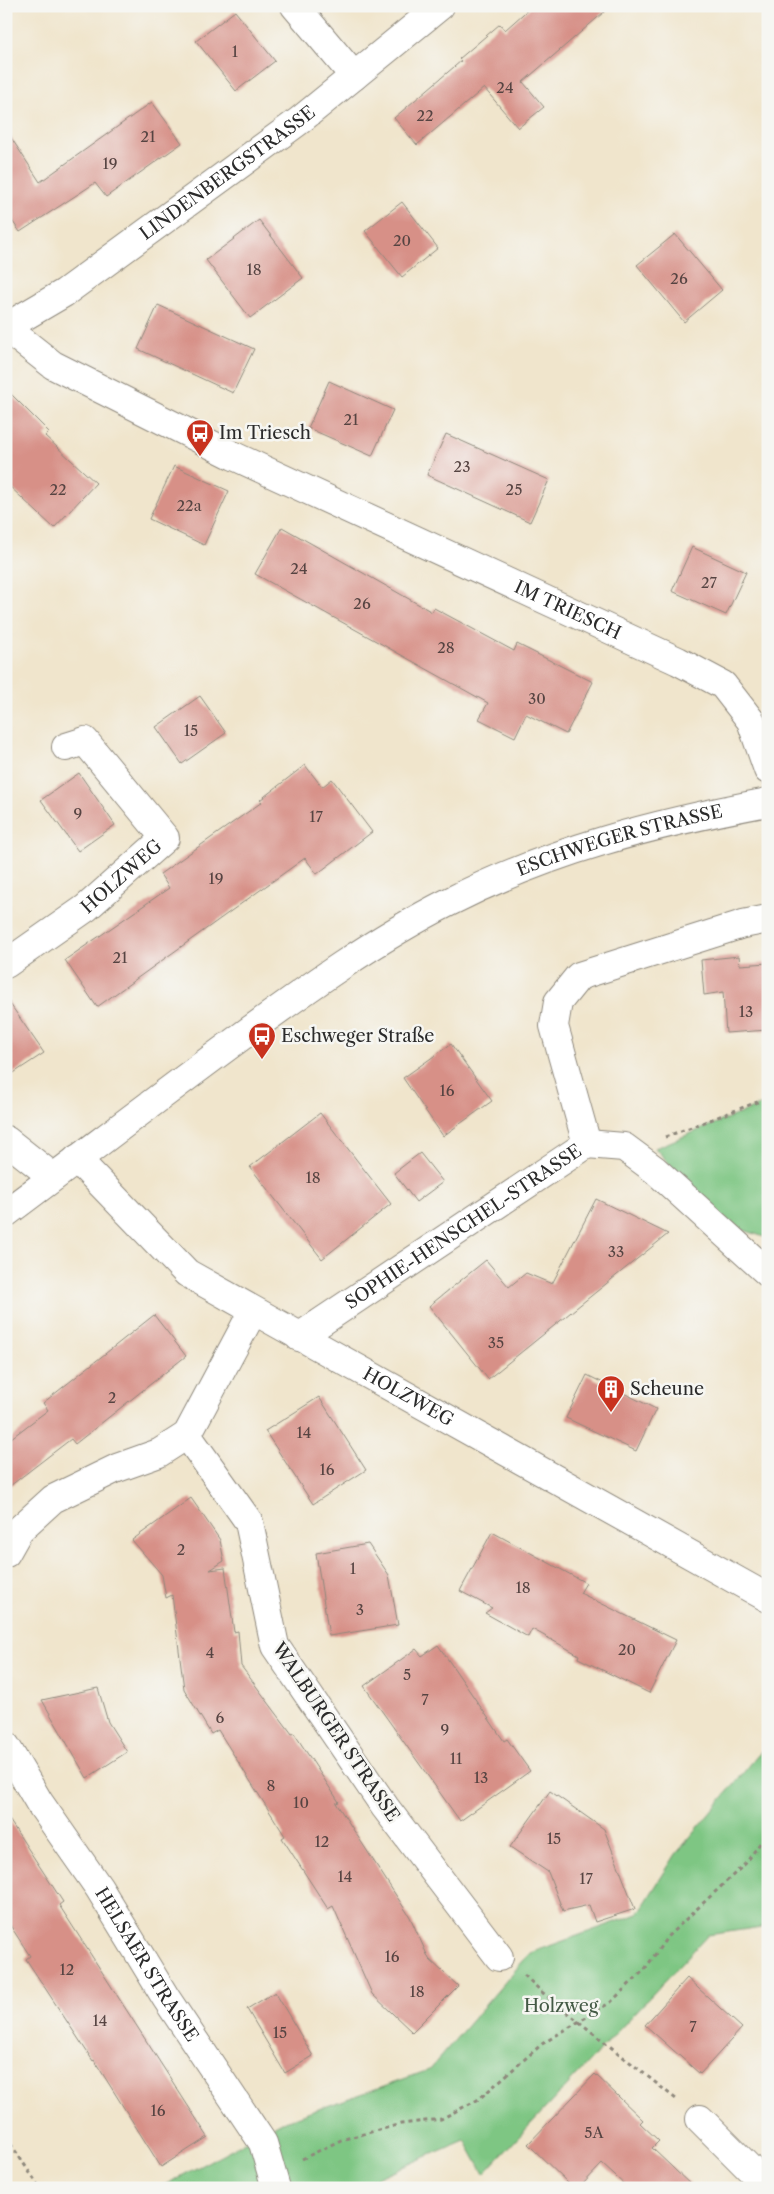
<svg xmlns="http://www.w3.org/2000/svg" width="774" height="2194" font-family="'Libre Caslon Text',serif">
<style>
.green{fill:#7ec683;stroke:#547857}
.building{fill:#d79087}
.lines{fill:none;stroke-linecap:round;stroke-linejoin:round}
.minor-casing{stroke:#8e887c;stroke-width:30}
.secondary-casing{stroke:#8e887c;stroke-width:30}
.path{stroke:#8e887c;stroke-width:3;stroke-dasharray:4 4;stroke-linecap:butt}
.minor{stroke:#fff;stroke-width:28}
.secondary{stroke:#fff;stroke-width:28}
.labels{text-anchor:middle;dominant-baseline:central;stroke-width:5;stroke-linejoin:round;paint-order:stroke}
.number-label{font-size:15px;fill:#564442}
.street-label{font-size:18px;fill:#2b2b2b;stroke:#f6f6f2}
.poi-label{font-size:18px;fill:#2b2b2b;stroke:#f6f6f2;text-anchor:start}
.park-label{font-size:18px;fill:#445a45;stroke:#f6f6f2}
</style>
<rect width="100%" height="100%" fill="#f6f6f2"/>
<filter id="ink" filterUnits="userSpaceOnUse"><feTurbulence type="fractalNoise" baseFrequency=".02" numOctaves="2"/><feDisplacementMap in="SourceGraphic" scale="10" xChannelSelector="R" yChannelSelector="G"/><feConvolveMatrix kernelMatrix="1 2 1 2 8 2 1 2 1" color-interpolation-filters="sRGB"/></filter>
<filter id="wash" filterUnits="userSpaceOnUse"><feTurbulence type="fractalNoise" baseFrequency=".0096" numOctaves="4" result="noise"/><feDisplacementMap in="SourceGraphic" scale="20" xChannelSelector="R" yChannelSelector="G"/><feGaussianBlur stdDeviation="1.12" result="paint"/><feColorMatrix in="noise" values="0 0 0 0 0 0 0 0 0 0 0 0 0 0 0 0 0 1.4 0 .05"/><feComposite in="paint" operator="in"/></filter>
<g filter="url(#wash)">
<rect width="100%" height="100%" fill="#f0e5cc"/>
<g class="green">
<path d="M 768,1102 L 768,1236 L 764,1237 L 723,1223 L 655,1148 Z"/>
<path d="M 768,1743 L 768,1926 L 708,1935 L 484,2174 L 465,2140 L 353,2188 L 159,2188 L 282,2122 L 429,2070 L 530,1953 L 638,1914 L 676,1854 Z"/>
</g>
<g id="blocks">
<g class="building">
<path d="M 532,6 L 611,6 L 523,82 L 544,107 L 518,128 L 484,88 L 417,145 L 394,118 L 461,61 L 459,59 L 500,24 L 505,30 Z"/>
<path d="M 235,11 L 275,61 L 236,91 L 196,41 Z"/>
<path d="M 152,102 L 182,143 L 106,197 L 95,183 L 20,232 L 6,212 L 6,130 L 40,182 Z"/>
<path d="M 402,202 L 438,248 L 402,277 L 365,231 Z"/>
<path d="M 259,220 L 303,278 L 250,318 L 206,260 Z"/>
<path d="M 675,234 L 722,290 L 684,322 L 637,265 Z"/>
<path d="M 158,305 L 254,349 L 233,393 L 138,349 Z"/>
<path d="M 329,381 L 393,410 L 372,456 L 308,428 Z"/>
<path d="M 6,389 L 49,432 L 45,436 L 96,483 L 54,528 L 6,483 Z"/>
<path d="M 446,434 L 549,480 L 530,522 L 427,475 Z"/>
<path d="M 174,466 L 229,491 L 204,545 L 149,519 Z"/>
<path d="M 282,527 L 432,612 L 434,608 L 514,651 L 517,644 L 593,682 L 566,734 L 526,714 L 515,737 L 479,719 L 488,703 L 255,574 Z"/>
<path d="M 692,547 L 746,572 L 726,615 L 672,591 Z"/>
<path d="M 200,696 L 226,733 L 182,764 L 156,727 Z"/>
<path d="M 305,765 L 322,787 L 332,779 L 372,832 L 317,874 L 305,858 L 97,1007 L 65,960 L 169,888 L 160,874 L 262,802 L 260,800 Z"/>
<path d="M 79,773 L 115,825 L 78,851 L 41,800 Z"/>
<path d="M 739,956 L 740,965 L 768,963 L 768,1030 L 726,1033 L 723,992 L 704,995 L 701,960 Z"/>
<path d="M 6,998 L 44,1053 L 6,1078 Z"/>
<path d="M 451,1044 L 492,1101 L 443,1136 L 403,1078 Z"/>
<path d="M 320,1113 L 391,1204 L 322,1259 L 250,1167 Z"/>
<path d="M 420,1153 L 443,1182 L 416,1202 L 394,1173 Z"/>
<path d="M 596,1199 L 668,1234 L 488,1379 L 429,1306 L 486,1260 L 509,1287 L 526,1273 L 552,1284 Z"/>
<path d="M 154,1315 L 186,1356 L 75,1444 L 71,1439 L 6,1489 L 6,1442 L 48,1410 L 43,1403 Z"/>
<path d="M 587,1375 L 656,1409 L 636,1451 L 566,1418 Z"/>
<path d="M 319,1397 L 366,1470 L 313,1504 L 265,1431 Z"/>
<path d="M 191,1498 L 220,1540 L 224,1561 L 210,1570 L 225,1568 L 234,1632 L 238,1631 L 241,1666 L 292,1734 L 294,1733 L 339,1802 L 336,1803 L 410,1917 L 429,1959 L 458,1986 L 412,2032 L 372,1994 L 333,1906 L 328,1909 L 282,1838 L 285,1836 L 218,1730 L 211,1734 L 184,1689 L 172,1595 L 166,1598 L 162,1575 L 132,1540 Z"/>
<path d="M 492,1532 L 586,1583 L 580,1593 L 676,1640 L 649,1693 L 578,1658 L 579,1655 L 532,1629 L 528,1637 L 485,1613 L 492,1608 L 460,1591 Z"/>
<path d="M 368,1544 L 389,1575 L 398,1625 L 329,1636 L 316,1553 Z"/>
<path d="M 438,1645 L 504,1741 L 507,1739 L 530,1771 L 460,1821 L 364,1686 L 416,1649 L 422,1656 Z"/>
<path d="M 98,1688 L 108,1722 L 127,1752 L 87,1778 L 42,1700 Z"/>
<path d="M 550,1791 L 604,1829 L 635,1909 L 595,1922 L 589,1905 L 563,1911 L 548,1872 L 510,1847 Z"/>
<path d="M 6,1815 L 63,1902 L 59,1905 L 208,2137 L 161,2167 L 94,2060 L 93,2061 L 26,1959 L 30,1956 L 6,1919 Z"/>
<path d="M 687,1978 L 742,2028 L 700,2074 L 645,2025 Z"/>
<path d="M 275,1992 L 313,2056 L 285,2073 L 247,2009 Z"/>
<path d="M 595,2074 L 643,2120 L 640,2123 L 659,2141 L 652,2148 L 694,2188 L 628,2188 L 602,2164 L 579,2188 L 573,2188 L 528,2144 Z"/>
</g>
</g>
</g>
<g filter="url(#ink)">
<use href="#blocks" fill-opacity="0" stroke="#8e887c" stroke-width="1"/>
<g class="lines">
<g class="minor-casing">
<g id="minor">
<path d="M 295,6 L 354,76"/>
<path id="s1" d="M 6,327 L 64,293 L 299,121 L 440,6"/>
<path id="s2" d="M 6,328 L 53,365 L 234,456 L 678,661 L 723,685 L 751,721 L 768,770"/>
<path id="s3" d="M 6,964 L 86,908 L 165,838 L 85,741 L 66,747"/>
<path d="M 6,1140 L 53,1177"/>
<path d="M 587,1144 L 554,1026 L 558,1002 L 579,976 L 743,924 L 768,919"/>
<path id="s4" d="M 77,1159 L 187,1273 L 768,1598"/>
<path id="s5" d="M 299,1337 L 587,1144 L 624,1147 L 655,1170 L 768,1273"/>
<path d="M 187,1435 L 249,1522 L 275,1646 L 385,1807 L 499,1957"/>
<path d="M 6,1553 L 19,1530 L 53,1499 L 117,1468 L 159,1453 L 187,1435 L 253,1311"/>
<path id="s6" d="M 6,1746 L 39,1802 L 99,1888 L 166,1998 L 263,2143 L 276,2188"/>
<path d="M 700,2119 L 757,2176"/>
</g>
</g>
<g class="secondary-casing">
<g id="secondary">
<path id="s7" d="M 6,1213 C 85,1154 163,1094 242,1036 C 309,987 376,939 449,902 C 551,850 656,823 768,802"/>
</g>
</g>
<g class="path">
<path d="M 665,1137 L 768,1098"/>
<path d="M 524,1975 L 543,1993 L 676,2099"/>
<path d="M 6,2137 L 40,2188"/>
<path d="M 302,2159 L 341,2140 L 401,2124 L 441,2119 L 479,2099 L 542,2044 L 611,2002 L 645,1969 L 668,1936 L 746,1863 L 768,1832"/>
</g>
<use href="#minor" class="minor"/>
<use href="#secondary" class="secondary"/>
</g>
</g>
<defs>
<g id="bus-pin" transform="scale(1.4375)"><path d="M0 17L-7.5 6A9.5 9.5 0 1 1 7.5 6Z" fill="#c8321e" stroke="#f6f6f2"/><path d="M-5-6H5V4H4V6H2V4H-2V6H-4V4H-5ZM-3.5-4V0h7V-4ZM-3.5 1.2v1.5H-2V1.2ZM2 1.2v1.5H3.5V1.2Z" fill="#fff"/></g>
<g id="building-pin" transform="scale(1.4375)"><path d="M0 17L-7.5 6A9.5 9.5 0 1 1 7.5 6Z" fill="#c8321e" stroke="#f6f6f2"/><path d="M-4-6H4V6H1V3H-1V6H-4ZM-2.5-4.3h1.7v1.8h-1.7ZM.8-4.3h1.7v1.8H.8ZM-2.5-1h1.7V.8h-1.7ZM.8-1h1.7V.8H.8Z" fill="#fff"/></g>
</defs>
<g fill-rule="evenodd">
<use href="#bus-pin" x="200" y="433"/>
<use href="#bus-pin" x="262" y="1036"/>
<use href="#building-pin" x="611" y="1389"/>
</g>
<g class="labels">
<g class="number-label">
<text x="235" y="51">1</text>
<text x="505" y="87">24</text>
<text x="425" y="115">22</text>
<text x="148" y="136">21</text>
<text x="110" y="163">19</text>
<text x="402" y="240">20</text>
<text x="254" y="269">18</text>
<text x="679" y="278">26</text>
<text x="351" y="419">21</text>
<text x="462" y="466">23</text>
<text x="58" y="489">22</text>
<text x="514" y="489">25</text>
<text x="189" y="505">22a</text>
<text x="299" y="568">24</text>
<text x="709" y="582">27</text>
<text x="362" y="603">26</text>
<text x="446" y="647">28</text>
<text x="537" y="698">30</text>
<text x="191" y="730">15</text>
<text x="78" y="813">9</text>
<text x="316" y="816">17</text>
<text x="216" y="878">19</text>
<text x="120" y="957">21</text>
<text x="746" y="1011">13</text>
<text x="447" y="1090">16</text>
<text x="313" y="1177">18</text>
<text x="616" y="1251">33</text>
<text x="496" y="1342">35</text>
<text x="112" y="1397">2</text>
<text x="304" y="1432">14</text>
<text x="327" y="1469">16</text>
<text x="181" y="1549">2</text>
<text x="353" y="1568">1</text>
<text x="523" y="1587">18</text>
<text x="360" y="1609">3</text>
<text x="627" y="1649">20</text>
<text x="210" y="1652">4</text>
<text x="407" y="1674">5</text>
<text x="425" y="1699">7</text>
<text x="220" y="1717">6</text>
<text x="445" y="1729">9</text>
<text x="456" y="1758">11</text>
<text x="481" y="1777">13</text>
<text x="271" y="1785">8</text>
<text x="301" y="1802">10</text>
<text x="554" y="1838">15</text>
<text x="322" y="1841">12</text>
<text x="345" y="1876">14</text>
<text x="586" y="1878">17</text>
<text x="392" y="1956">16</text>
<text x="67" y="1969">12</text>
<text x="417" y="1991">18</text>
<text x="100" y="2020">14</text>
<text x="693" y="2026">7</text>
<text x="280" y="2032">15</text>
<text x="158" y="2110">16</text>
<text x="594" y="2132">5A</text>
</g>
<g class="street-label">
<text stroke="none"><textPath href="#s1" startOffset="270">LINDENBERGSTRASSE</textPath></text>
<text stroke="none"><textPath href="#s2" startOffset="630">IM TRIESCH</textPath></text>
<text stroke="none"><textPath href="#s7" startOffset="724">ESCHWEGER STRASSE</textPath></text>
<text stroke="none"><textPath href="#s3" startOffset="145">HOLZWEG</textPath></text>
<text stroke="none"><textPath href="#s5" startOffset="198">SOPHIE-HENSCHEL-STRASSE</textPath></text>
<text stroke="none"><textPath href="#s4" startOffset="412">HOLZWEG</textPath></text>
<text transform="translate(336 1732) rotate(56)">WALBURGER STRASSE</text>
<text stroke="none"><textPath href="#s6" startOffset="260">HELSAER STRASSE</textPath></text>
</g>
<g class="poi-label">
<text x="219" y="433">Im Triesch</text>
<text x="281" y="1036">Eschweger Straße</text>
<text x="630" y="1389">Scheune</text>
</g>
<g class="park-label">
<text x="561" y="2006">Holzweg</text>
</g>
</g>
<rect width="774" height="2194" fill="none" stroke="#f6f6f2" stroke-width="25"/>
</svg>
